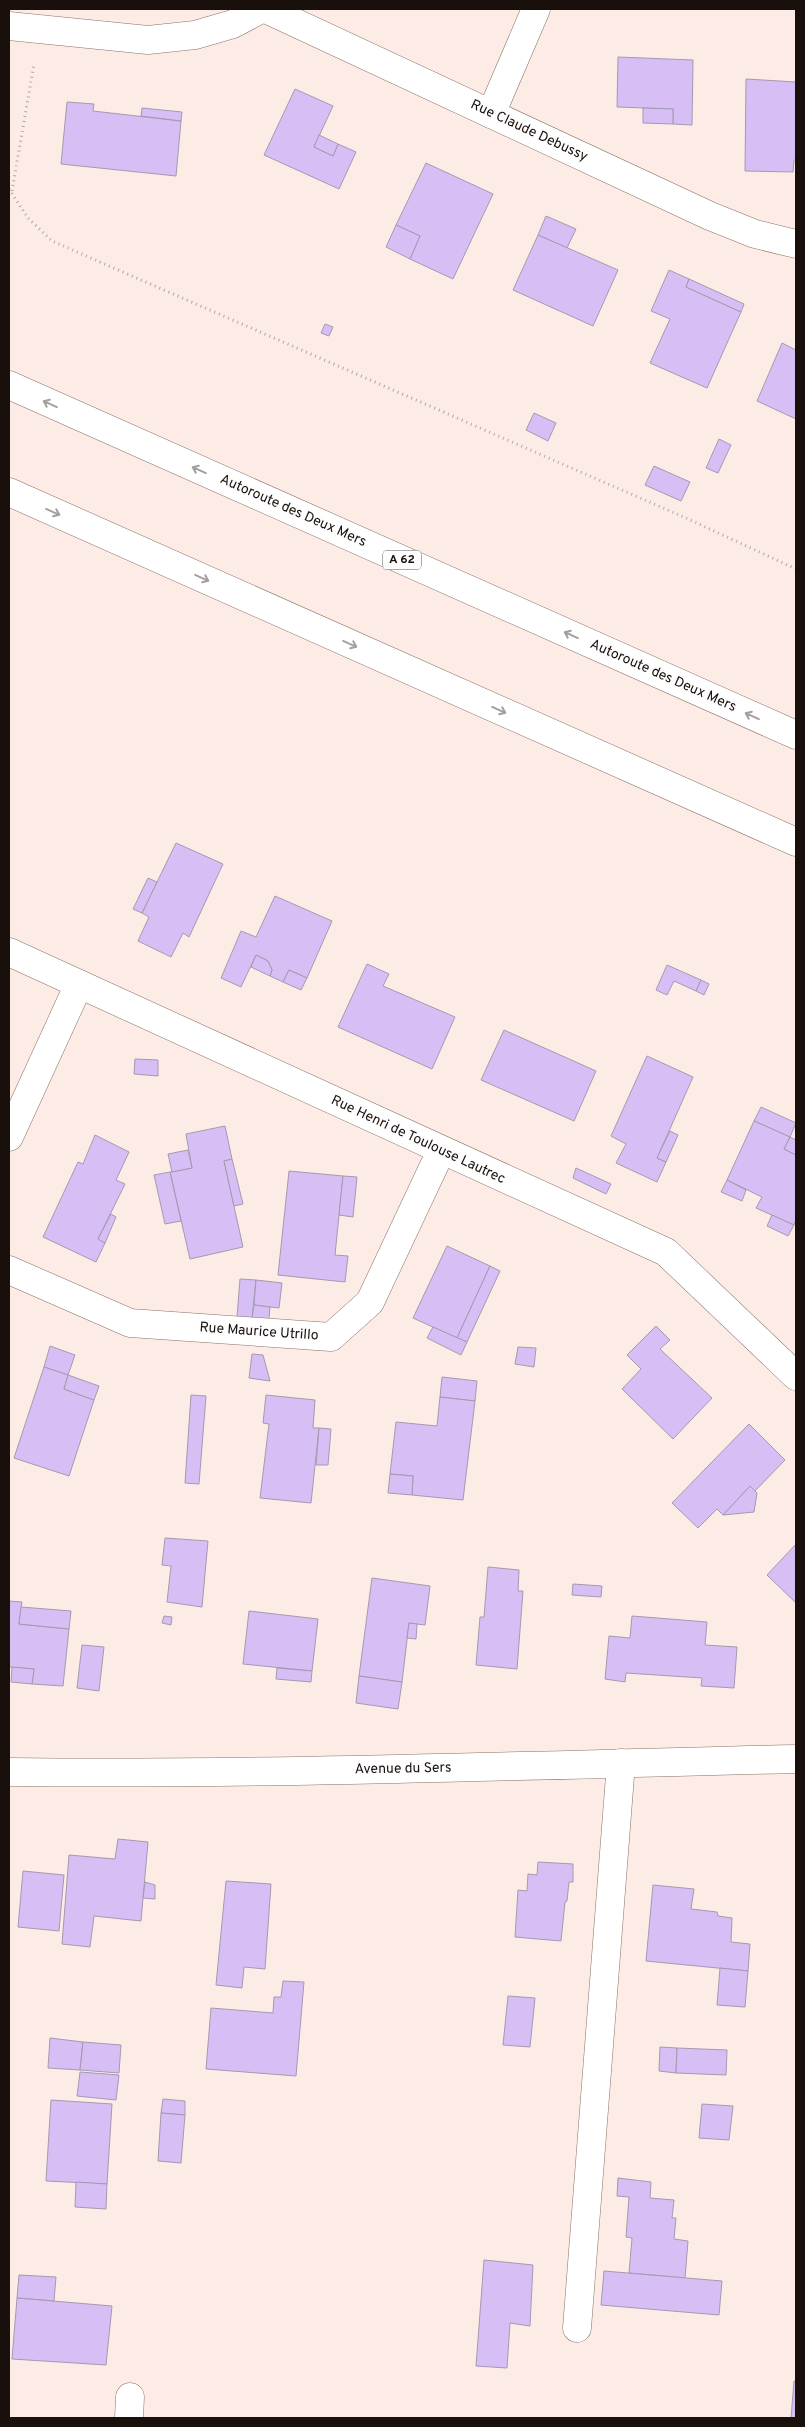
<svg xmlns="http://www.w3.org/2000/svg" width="805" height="2427" font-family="Overpass,sans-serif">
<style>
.building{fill:#d7bff6;stroke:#a39ab0}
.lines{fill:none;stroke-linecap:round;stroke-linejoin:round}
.minor-casing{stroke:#8a7268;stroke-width:29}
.tertiary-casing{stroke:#8a7268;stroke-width:29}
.motorway-casing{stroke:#8a7268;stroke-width:29}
.path{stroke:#b4a6a0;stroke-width:3;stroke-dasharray:1 4;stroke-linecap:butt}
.minor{stroke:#fff;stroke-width:28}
.tertiary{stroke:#fff;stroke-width:28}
.motorway{stroke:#fff;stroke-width:28}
.oneway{stroke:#a39f9e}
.labels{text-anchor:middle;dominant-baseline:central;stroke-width:4.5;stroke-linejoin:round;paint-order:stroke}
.shield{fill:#fdfdfd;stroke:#5d5754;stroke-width:1}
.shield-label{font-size:12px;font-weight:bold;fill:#19100c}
.street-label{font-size:14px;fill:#19100c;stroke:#fdfdfd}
</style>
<rect width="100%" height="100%" fill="#fcece5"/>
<g class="building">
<path d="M 618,57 L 693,60 L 692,125 L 673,124 L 673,109 L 617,107 Z"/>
<path d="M 746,79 L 796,82 L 796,160 L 794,160 L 793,172 L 745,171 Z"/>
<path d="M 295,89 L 333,106 L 314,147 L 333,156 L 338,144 L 356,152 L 339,189 L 264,155 Z"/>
<path d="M 67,102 L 94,104 L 93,111 L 181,121 L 176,176 L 61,164 Z"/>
<path d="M 142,108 L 182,112 L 181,121 L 141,116 Z"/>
<path d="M 643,108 L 673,109 L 673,124 L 643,123 Z"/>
<path d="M 319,135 L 338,144 L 333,156 L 314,147 Z"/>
<path d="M 426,163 L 493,194 L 453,279 L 410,259 L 420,236 L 396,225 Z"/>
<path d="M 546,216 L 576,229 L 567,248 L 538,235 Z"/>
<path d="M 396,225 L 420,236 L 410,259 L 386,247 Z"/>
<path d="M 538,235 L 618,270 L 593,326 L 513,290 Z"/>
<path d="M 669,270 L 689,279 L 686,287 L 741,312 L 707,388 L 650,363 L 670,319 L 651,311 Z"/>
<path d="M 689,279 L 744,304 L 741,312 L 686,287 Z"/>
<path d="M 325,324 L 333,327 L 329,336 L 321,333 Z"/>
<path d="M 782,343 L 796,350 L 796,419 L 757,401 Z"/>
<path d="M 534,413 L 556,423 L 548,441 L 526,430 Z"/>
<path d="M 719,439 L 731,445 L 718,473 L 706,468 Z"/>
<path d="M 654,466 L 690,482 L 681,501 L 645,485 Z"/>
<path d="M 176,843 L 223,864 L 189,937 L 183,933 L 171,957 L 138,941 L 149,917 L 142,913 Z"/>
<path d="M 148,878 L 157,882 L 142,913 L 133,909 Z"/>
<path d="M 275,896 L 332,921 L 307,978 L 289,970 L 283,982 L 270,976 L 272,970 L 268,961 L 256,955 L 241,987 L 221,978 L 241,931 L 256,937 Z"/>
<path d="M 256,955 L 268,961 L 272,970 L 270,976 L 251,967 Z"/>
<path d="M 367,964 L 389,974 L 383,986 L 455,1017 L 432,1069 L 338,1027 Z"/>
<path d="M 667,965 L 701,980 L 696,991 L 674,981 L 667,995 L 656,990 Z"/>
<path d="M 289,970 L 307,978 L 301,990 L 283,982 Z"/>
<path d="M 701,980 L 709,984 L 704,995 L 696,991 Z"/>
<path d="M 504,1030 L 596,1071 L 574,1121 L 481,1080 Z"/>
<path d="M 647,1056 L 693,1077 L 657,1158 L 666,1162 L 657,1182 L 616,1163 L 626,1144 L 611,1136 Z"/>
<path d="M 135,1059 L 158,1060 L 158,1076 L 134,1074 Z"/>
<path d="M 761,1107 L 796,1123 L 790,1137 L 754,1121 Z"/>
<path d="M 754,1121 L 790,1137 L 784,1149 L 796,1155 L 796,1219 L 794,1225 L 756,1208 L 762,1197 L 727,1180 Z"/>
<path d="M 225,1126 L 232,1159 L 224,1161 L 243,1247 L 190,1259 L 170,1172 L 192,1168 L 186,1134 Z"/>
<path d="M 670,1131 L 678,1135 L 666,1162 L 657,1158 Z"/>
<path d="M 95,1135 L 129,1152 L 116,1180 L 125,1184 L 98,1239 L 105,1243 L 96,1262 L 43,1237 L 78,1162 L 83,1164 Z"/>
<path d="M 790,1137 L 796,1140 L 796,1155 L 784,1149 Z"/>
<path d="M 188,1150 L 192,1168 L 172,1172 L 168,1154 Z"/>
<path d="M 232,1159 L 243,1204 L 234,1206 L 224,1161 Z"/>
<path d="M 576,1168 L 611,1184 L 606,1194 L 573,1178 Z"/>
<path d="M 289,1171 L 343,1176 L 335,1255 L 348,1256 L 345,1282 L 278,1275 Z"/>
<path d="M 170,1172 L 181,1221 L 165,1224 L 154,1175 Z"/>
<path d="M 343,1176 L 357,1177 L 353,1217 L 339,1215 Z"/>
<path d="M 727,1180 L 746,1190 L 742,1201 L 721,1192 Z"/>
<path d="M 111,1214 L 116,1217 L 105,1243 L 98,1239 Z"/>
<path d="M 772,1215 L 794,1225 L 788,1236 L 767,1226 Z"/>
<path d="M 447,1246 L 490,1266 L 457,1338 L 413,1318 Z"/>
<path d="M 490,1266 L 500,1271 L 467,1342 L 457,1338 Z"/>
<path d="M 240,1279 L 256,1280 L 252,1318 L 237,1317 Z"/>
<path d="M 256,1280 L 282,1283 L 279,1308 L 254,1305 Z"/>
<path d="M 254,1305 L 270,1307 L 269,1319 L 252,1318 Z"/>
<path d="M 656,1326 L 670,1340 L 660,1349 L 712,1398 L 673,1439 L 622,1389 L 641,1369 L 627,1355 Z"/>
<path d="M 433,1327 L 467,1342 L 461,1355 L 427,1338 Z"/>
<path d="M 50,1346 L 75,1355 L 68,1375 L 44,1367 Z"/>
<path d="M 518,1347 L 536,1348 L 534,1367 L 515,1364 Z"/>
<path d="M 252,1354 L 263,1355 L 270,1381 L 249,1378 Z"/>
<path d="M 44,1367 L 68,1375 L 64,1389 L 94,1400 L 69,1476 L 14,1458 Z"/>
<path d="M 68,1375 L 99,1386 L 94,1400 L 64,1389 Z"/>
<path d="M 442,1377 L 477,1381 L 475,1401 L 440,1397 Z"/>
<path d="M 191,1395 L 206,1396 L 199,1484 L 185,1483 Z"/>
<path d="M 266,1395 L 315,1400 L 313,1428 L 319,1428 L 311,1503 L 260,1498 L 269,1424 L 263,1423 Z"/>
<path d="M 440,1397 L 475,1401 L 463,1500 L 412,1495 L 413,1476 L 390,1474 L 396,1422 L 437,1426 Z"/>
<path d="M 749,1424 L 785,1460 L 755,1491 L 750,1486 L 723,1515 L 717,1509 L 698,1528 L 672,1503 Z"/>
<path d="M 319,1428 L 331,1429 L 328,1465 L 316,1465 Z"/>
<path d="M 390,1474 L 413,1476 L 412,1495 L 388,1493 Z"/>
<path d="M 750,1486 L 757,1493 L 754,1512 L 723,1515 Z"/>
<path d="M 165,1538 L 208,1541 L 202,1607 L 167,1602 L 171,1566 L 162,1565 Z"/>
<path d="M 796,1544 L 796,1603 L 767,1575 Z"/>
<path d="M 488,1567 L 519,1570 L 518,1591 L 523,1591 L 517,1669 L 476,1665 L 480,1617 L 484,1617 Z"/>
<path d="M 372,1578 L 430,1586 L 425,1625 L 409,1623 L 402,1682 L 359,1676 Z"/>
<path d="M 573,1584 L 602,1586 L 601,1597 L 572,1595 Z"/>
<path d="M 9,1601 L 22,1602 L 19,1624 L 69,1629 L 63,1686 L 32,1684 L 34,1669 L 9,1667 Z"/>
<path d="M 21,1607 L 71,1611 L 69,1629 L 19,1624 Z"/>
<path d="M 249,1611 L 318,1619 L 312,1671 L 243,1664 Z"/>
<path d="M 164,1616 L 172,1617 L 171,1625 L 162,1623 Z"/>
<path d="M 632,1616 L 707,1622 L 705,1645 L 737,1647 L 734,1688 L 701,1686 L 702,1678 L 626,1673 L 625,1682 L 605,1679 L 609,1636 L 630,1638 Z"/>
<path d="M 409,1623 L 417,1624 L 416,1639 L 407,1638 Z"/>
<path d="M 82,1645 L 104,1647 L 99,1691 L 77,1688 Z"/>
<path d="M 12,1667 L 34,1669 L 32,1684 L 11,1682 Z"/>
<path d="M 277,1668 L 312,1671 L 311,1682 L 276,1679 Z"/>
<path d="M 359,1676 L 402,1682 L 398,1709 L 356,1703 Z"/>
<path d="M 118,1839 L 148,1842 L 141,1921 L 94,1916 L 90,1947 L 62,1944 L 69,1855 L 115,1859 Z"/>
<path d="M 538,1862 L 573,1864 L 573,1882 L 569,1882 L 567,1901 L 565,1902 L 561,1941 L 515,1937 L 518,1890 L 527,1891 L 528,1874 L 537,1875 Z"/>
<path d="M 23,1871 L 64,1875 L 59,1931 L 18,1927 Z"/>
<path d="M 226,1881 L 271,1884 L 265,1969 L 244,1967 L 242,1988 L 216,1985 Z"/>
<path d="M 145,1882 L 155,1885 L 155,1899 L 143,1898 Z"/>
<path d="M 653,1885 L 694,1889 L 691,1909 L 717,1912 L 718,1916 L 732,1918 L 731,1942 L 750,1944 L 748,1971 L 646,1961 Z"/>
<path d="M 720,1968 L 748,1971 L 745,2007 L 717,2005 Z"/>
<path d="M 283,1981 L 304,1982 L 296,2076 L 206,2069 L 211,2008 L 273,2013 L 274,1997 L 281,1997 Z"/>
<path d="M 508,1996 L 535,1998 L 530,2047 L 503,2045 Z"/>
<path d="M 50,2038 L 83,2042 L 80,2070 L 48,2068 Z"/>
<path d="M 83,2042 L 121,2045 L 119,2073 L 80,2070 Z"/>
<path d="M 660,2047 L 677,2048 L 676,2073 L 659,2071 Z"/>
<path d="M 677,2048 L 727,2050 L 726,2075 L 676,2073 Z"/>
<path d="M 80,2072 L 119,2075 L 116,2100 L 77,2096 Z"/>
<path d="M 163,2099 L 185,2101 L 185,2115 L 161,2113 Z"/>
<path d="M 51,2100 L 112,2104 L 107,2184 L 46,2181 Z"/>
<path d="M 702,2104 L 733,2106 L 729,2140 L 699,2138 Z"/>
<path d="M 161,2113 L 185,2115 L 181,2163 L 158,2161 Z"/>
<path d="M 618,2178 L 651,2182 L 650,2198 L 674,2200 L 672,2218 L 676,2218 L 674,2239 L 688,2241 L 685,2278 L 629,2273 L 632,2238 L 626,2237 L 629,2197 L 617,2196 Z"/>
<path d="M 76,2182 L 107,2184 L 106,2209 L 75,2207 Z"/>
<path d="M 484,2260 L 533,2265 L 530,2326 L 510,2323 L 507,2368 L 476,2366 Z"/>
<path d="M 604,2271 L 722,2281 L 719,2315 L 601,2305 Z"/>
<path d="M 19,2275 L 56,2277 L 54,2301 L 17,2298 Z"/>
<path d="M 17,2298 L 112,2306 L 106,2365 L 12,2359 Z"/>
<path d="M 794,2381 L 796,2381 L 796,2418 L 791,2418 Z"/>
</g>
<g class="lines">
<g class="minor-casing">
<g id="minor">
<path d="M 266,9 L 710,216 L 755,234 L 796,244"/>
<path d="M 9,26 L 148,40 L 195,35 L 233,24 L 261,9"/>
<path d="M 491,114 L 536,9"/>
<path d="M 9,952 L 666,1252 L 796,1376"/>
<path d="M 9,1137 L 79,984"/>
<path d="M 9,1270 L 130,1323 L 331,1337 L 370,1302 L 441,1151"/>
<path d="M 577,2328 L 621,1763"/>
<path d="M 129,2418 L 130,2397"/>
</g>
</g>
<g class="tertiary-casing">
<path id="tertiary" d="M 9,1772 C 271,1775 534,1765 796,1759"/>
</g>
<g class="motorway-casing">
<g id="motorway">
<path d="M 9,385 L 796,735"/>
<path d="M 9,492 L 796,842"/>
</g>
</g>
<g class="path">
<path d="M 9,189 L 28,218 L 52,241 L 686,518 L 796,569"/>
<path d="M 12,191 L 34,64"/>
</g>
<use href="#minor" class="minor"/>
<use href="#tertiary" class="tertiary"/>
<use href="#motorway" class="motorway"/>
</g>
<defs><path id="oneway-shaft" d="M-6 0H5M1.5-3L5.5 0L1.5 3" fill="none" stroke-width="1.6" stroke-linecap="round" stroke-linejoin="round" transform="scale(1.25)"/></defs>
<g class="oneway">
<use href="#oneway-shaft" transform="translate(50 404) rotate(-156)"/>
<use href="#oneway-shaft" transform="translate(199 470) rotate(-156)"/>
<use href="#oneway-shaft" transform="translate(53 512) rotate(24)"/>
<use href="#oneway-shaft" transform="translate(202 578) rotate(24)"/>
<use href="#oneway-shaft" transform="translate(571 635) rotate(-156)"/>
<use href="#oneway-shaft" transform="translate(350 644) rotate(24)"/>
<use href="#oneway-shaft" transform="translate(499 710) rotate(24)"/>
<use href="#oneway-shaft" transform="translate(752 716) rotate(-156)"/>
</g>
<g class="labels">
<rect class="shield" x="383" y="550.5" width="38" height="19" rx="4"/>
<g class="shield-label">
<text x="402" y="560">A 62</text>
</g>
<g class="street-label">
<text transform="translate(529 131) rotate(25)">Rue Claude Debussy</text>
<text transform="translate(293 511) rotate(24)">Autoroute des Deux Mers</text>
<text transform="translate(663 676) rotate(24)">Autoroute des Deux Mers</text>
<text transform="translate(418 1140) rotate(25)">Rue Henri de Toulouse Lautrec</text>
<text transform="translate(259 1332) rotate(4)">Rue Maurice Utrillo</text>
<text transform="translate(403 1769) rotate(-1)">Avenue du Sers</text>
</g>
</g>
<rect width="805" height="2427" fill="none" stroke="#19100c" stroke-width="20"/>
</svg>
